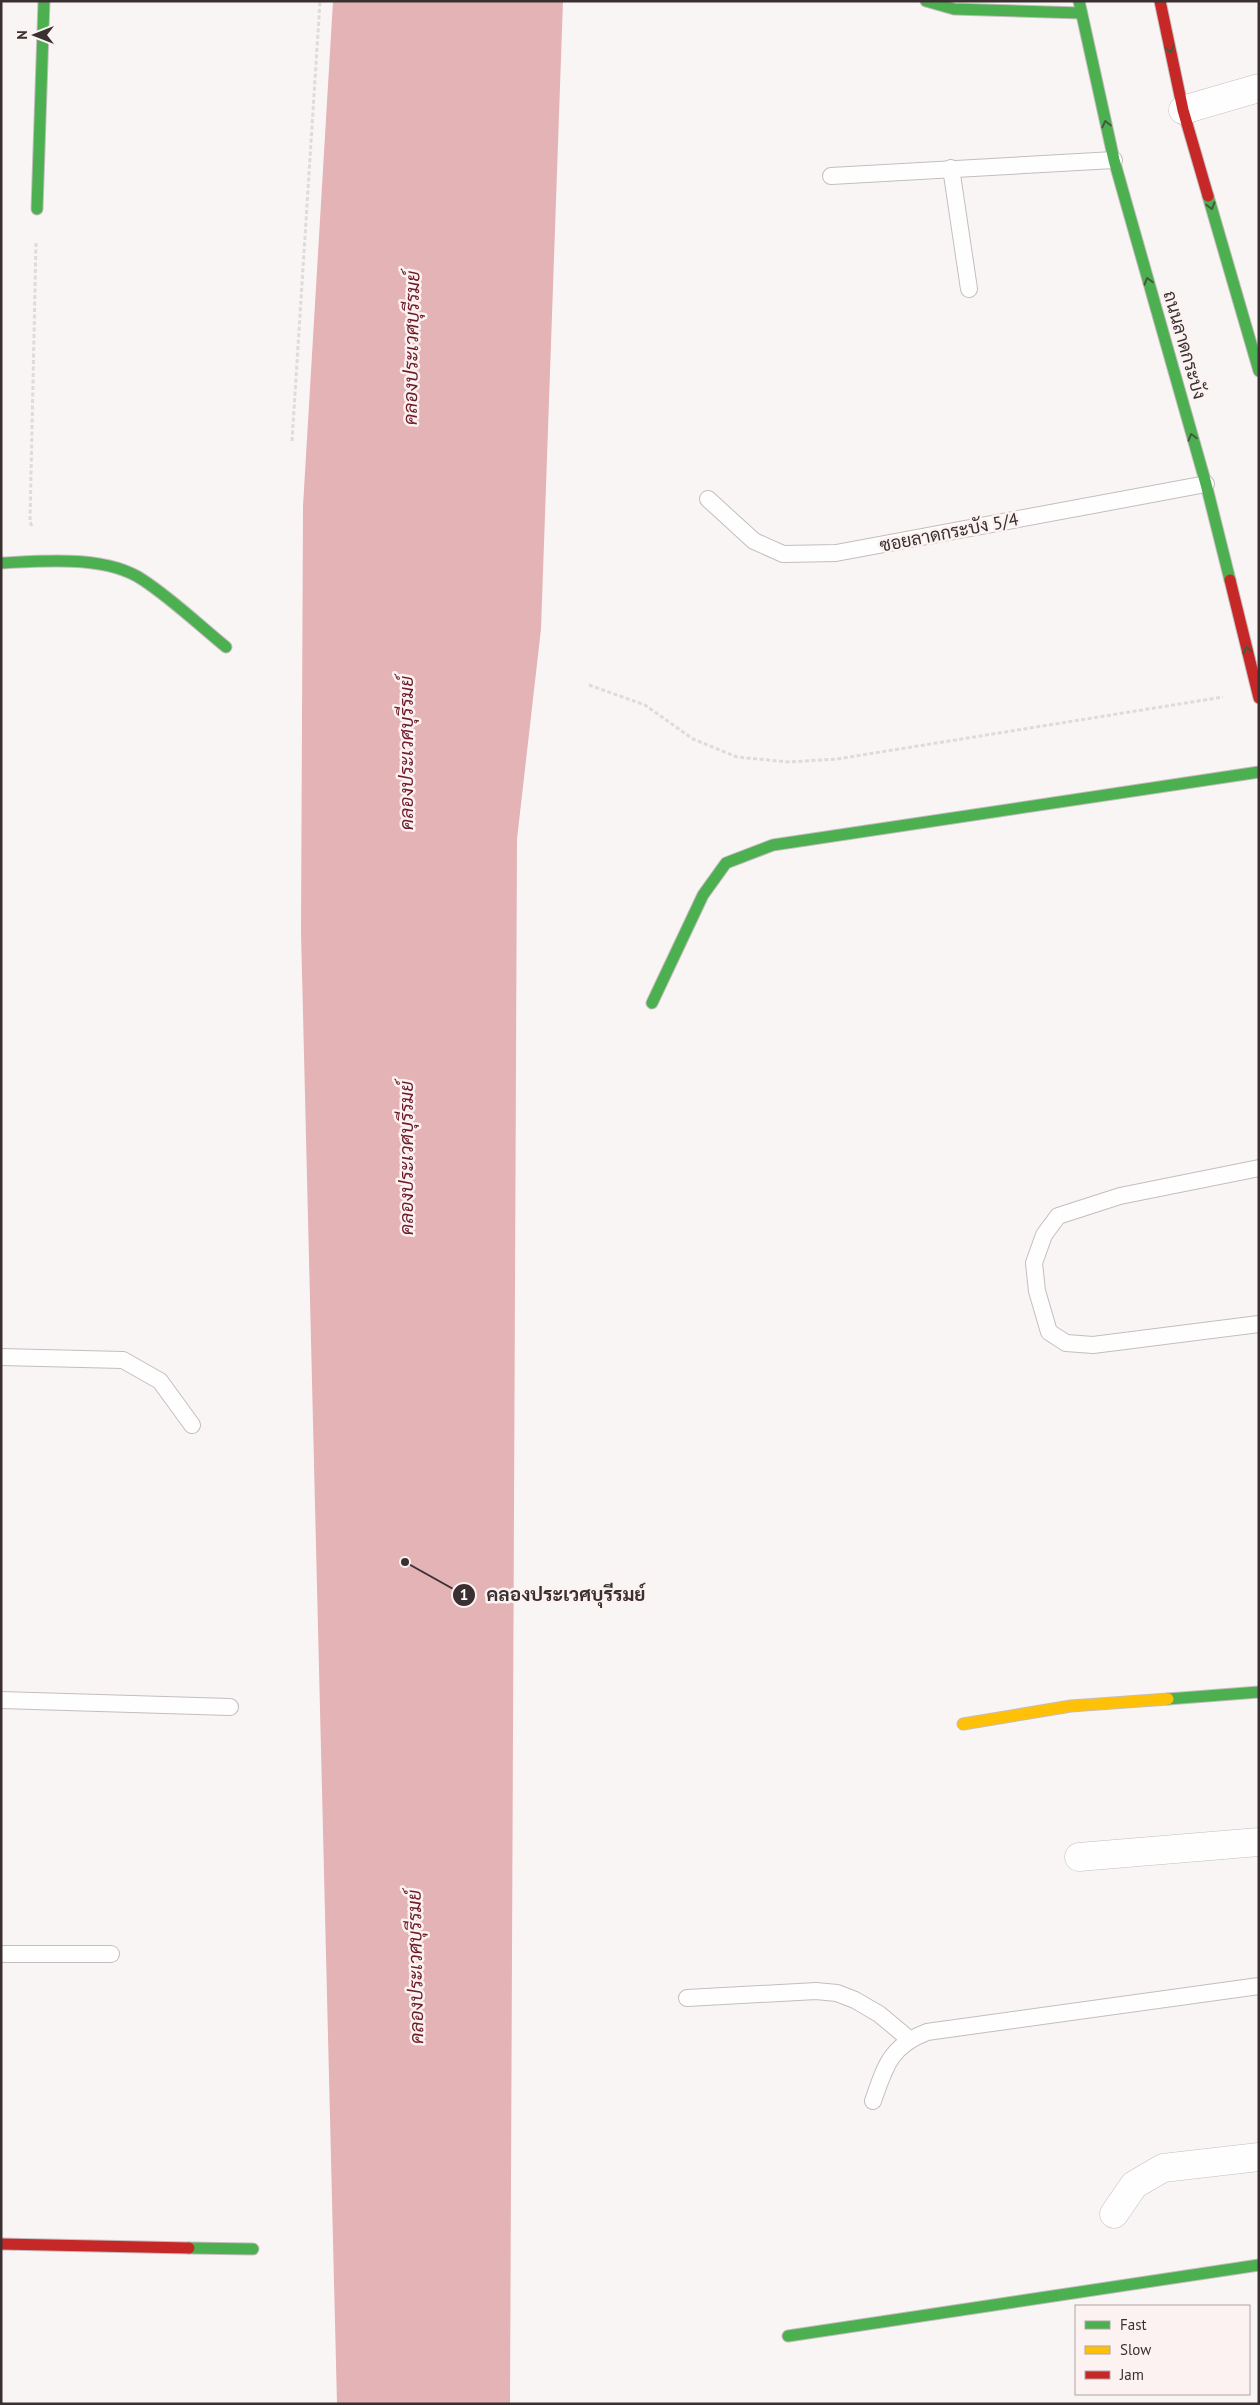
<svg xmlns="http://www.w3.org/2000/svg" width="1260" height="2405" font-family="'PT Sans',Sarabun,sans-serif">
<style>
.water{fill:#e4b3b5}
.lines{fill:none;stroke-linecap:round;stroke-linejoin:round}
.lane-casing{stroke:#c5bdbd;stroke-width:18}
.street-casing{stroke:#c5bdbd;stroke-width:29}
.fast-casing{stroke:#c5bdbd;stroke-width:13}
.slow-casing{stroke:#c5bdbd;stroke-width:13}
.jam-casing{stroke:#c5bdbd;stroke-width:13}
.path{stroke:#dddbdb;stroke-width:3;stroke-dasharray:4 2.5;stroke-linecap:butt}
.lane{stroke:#fefefe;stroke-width:16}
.street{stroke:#fefefe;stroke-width:28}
.fast{stroke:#4caf50;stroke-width:11}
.slow{stroke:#ffc107;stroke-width:11}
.jam{stroke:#c62828;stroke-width:11}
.oneway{stroke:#415c3c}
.labels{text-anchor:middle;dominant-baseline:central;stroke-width:5;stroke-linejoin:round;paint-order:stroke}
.street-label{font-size:18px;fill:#3b3031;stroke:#fdf2f2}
.water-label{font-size:19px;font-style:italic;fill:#6c1c27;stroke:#fdf2f2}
.leader{fill:none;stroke:#3b3031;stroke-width:2}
.callout-dot{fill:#3b3031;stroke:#fdf2f2;stroke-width:2}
.mark-label{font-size:15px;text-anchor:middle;font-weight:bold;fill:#fff}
.callout-label{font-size:19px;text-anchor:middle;font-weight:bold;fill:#3b3031;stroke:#fdf2f2;stroke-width:5;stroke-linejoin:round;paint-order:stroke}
</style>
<rect width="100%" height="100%" fill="#faf5f5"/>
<path class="water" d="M 333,1 L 563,1 L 541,629 L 517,839 L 510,2404 L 337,2404 L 301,932 L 303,506 Z"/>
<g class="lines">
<g class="lane-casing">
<g id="lane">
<path d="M 951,168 L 969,289"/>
<path d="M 831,176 L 1114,160"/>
<path d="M 708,499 L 754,541 L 783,554 L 836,553 L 1206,484"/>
<path d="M 1259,1168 L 1120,1196 L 1058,1216 L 1044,1235 L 1034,1263 L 1037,1291 L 1049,1332 L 1066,1343 L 1093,1345 L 1259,1324"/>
<path d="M 1,1357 L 123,1360 L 160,1381 L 192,1425"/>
<path d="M 1,1700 L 230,1707"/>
<path d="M 1,1954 L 111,1954"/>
<path d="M 687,1998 L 816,1991 L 837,1993 L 855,2000 L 879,2014 L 909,2039"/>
<path d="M 873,2101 C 885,2067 890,2046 927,2032 L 1259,1986"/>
</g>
</g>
<g class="street-casing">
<g id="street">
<path d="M 1183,110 L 1259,88"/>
<path d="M 1079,1857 L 1259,1842"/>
<path d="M 1114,2214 L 1134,2185 L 1163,2168 L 1259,2157"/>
</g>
</g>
<g class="fast-casing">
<g id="fast">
<path d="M 926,1 L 954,9 L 1081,13"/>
<path d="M 1079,1 L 1114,160 L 1206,484 L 1230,580"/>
<path d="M 1208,196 L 1259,371"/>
<path d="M 37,209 L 44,1"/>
<path d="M 1,563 C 44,561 106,555 143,580 C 172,599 199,625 226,647"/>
<path d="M 652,1003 L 703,895 L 726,863 L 773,845 L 1259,772"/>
<path d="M 1168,1699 L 1259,1692"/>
<path d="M 189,2248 L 253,2249"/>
<path d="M 788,2336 L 1259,2265"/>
</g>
</g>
<g class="slow-casing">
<path id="slow" d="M 963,1724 L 1071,1706 L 1168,1699"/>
</g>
<g class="jam-casing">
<g id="jam">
<path d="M 1160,1 L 1183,110 L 1208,196"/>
<path d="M 1230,580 L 1259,698"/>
<path d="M 1,2244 L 189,2248"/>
</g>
</g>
<g class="path">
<path d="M 292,441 L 320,1"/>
<path d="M 32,526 L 30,522 L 36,243"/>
<path d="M 589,685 L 645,705 L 693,739 L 737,757 L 789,762 L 837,759 L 1223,697"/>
</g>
<use href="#lane" class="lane"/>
<use href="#street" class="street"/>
<use href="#fast" class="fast"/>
<use href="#slow" class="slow"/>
<use href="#jam" class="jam"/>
</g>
<defs><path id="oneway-chevron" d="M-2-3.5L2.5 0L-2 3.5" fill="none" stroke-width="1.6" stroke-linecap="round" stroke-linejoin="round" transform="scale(1.25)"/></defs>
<g class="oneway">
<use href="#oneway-chevron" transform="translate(1170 49) rotate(78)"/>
<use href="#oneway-chevron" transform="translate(1106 124) rotate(-103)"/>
<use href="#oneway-chevron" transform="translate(1211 206) rotate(74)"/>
<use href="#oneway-chevron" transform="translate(1148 281) rotate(-106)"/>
<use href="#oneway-chevron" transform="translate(1192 437) rotate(-106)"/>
<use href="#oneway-chevron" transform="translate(1247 650) rotate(-104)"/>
</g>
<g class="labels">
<g class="street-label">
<text transform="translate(1185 345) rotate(74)">ถนนลาดกระบัง</text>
<text transform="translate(949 532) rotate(-11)">ซอยลาดกระบัง 5/4</text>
</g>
<g class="water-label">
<text transform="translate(411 348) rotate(-89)">คลองประเวศบุรีรมย์</text>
<text transform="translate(406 753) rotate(-90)">คลองประเวศบุรีรมย์</text>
<text transform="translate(406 1158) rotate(-90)">คลองประเวศบุรีรมย์</text>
<text transform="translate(415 1967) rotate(-91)">คลองประเวศบุรีรมย์</text>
</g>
</g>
<path class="leader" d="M405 1562L464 1595"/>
<g class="callout-dot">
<circle cx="405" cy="1562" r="5"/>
<circle cx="464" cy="1595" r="12"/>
</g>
<g class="mark-label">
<text x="464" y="1600">1</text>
</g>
<g class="callout-label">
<text x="566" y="1601">คลองประเวศบุรีรมย์</text>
</g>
<rect width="1260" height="2405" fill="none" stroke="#3b3031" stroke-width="5"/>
<rect x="1075" y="2305" width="175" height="90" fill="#fdf2f2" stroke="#afa4a5"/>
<rect x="1085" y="2321" width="25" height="8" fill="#4caf50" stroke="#afa4a5"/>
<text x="1120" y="2330" font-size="15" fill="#3b3031">Fast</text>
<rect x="1085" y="2346" width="25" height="8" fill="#ffc107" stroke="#afa4a5"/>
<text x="1120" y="2355" font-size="15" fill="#3b3031">Slow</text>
<rect x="1085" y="2371" width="25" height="8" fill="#c62828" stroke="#afa4a5"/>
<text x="1120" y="2380" font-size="15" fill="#3b3031">Jam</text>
<g transform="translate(35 35) rotate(270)" stroke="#fdf2f2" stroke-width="4" paint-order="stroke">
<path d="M0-4L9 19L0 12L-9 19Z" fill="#3b3031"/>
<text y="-8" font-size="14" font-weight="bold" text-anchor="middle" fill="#3b3031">N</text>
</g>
</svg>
